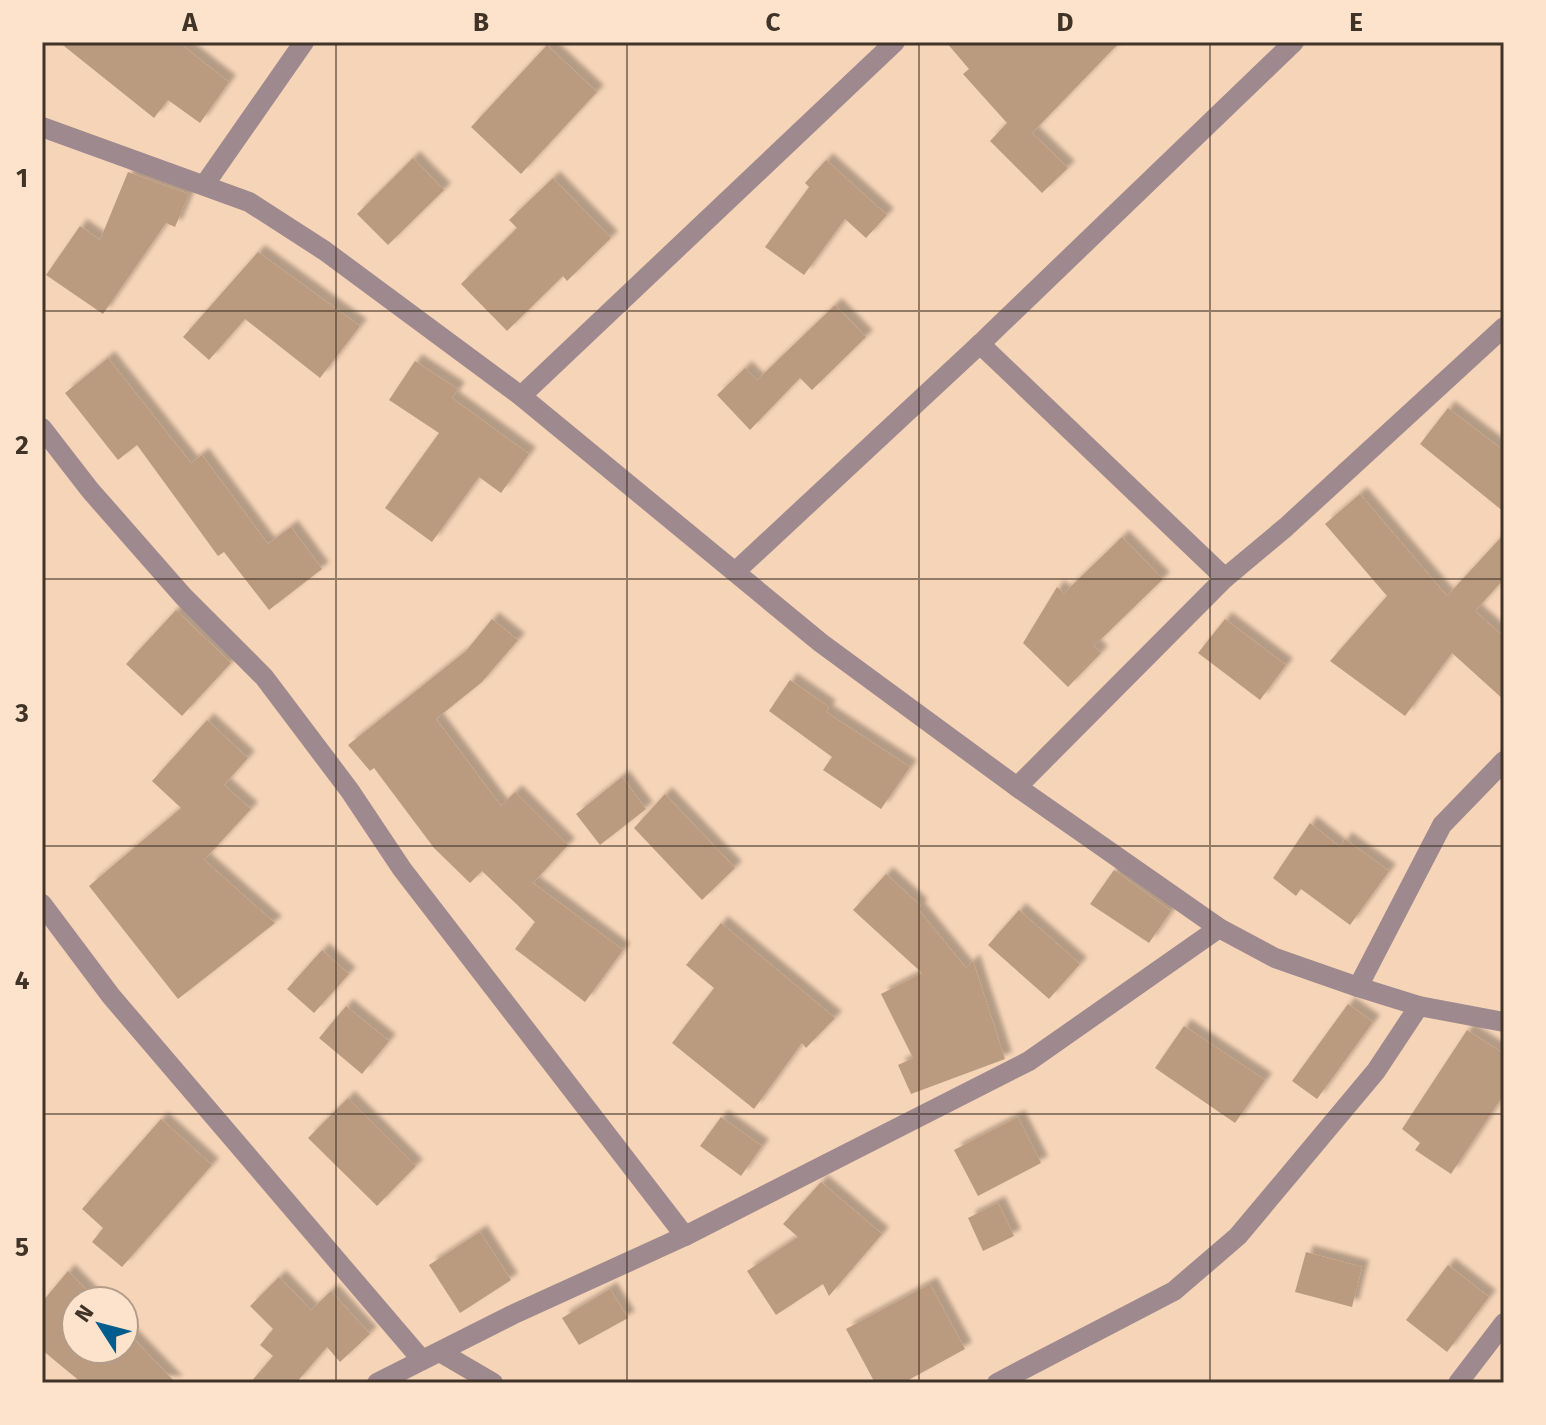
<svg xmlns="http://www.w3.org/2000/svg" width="1546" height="1425" font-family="'Fira Sans',sans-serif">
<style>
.building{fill:#bb9b80;filter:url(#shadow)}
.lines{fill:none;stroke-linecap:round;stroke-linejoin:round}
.minor{stroke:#9d898e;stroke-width:20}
.grid{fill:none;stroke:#403327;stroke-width:2;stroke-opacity:0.55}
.neatline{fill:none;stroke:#403327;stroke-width:3}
.grid-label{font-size:26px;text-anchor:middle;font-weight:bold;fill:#403327}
</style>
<defs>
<filter id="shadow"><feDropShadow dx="7" dy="-7" stdDeviation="2" flood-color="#0004"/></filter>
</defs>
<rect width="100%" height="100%" fill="#f6d4b7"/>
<g class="building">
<path d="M 59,42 L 178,42 L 229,82 L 200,123 L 168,100 L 154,118 Z"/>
<path d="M 946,42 L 1120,42 L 1032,133 L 1068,168 L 1042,193 L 990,141 L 1007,123 L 963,74 L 969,69 Z"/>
<path d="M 547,45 L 597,92 L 521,174 L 471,127 Z"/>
<path d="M 413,158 L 444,190 L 388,245 L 357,214 Z"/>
<path d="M 826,160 L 887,215 L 866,238 L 845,219 L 804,275 L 765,247 L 809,187 L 805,183 Z"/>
<path d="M 128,172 L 189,194 L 175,227 L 166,223 L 103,314 L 46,275 L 80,226 L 100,240 Z"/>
<path d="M 553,178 L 611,238 L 567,281 L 563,276 L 507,331 L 461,284 L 517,228 L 509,220 Z"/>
<path d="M 258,252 L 360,326 L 320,378 L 245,319 L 209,360 L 183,337 Z"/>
<path d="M 835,305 L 866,337 L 812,390 L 800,378 L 750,430 L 717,395 L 745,368 L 757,380 Z"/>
<path d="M 108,358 L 191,463 L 202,455 L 268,544 L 291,527 L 322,569 L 269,610 L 224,552 L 218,556 L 137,445 L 118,460 L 65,393 Z"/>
<path d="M 415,361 L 458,389 L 452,398 L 529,454 L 501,493 L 479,477 L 432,542 L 385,508 L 439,433 L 389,400 Z"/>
<path d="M 1448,408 L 1504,451 L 1504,512 L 1420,444 Z"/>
<path d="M 1360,494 L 1447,596 L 1504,534 L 1504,579 L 1475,611 L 1504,637 L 1504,700 L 1452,653 L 1405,716 L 1330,661 L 1387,596 L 1325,524 Z"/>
<path d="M 1122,537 L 1163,579 L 1094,646 L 1101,653 L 1068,687 L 1023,643 L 1057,587 L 1064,593 Z"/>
<path d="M 176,610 L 231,663 L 182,716 L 126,664 Z"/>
<path d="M 492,619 L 518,640 L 482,682 L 436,719 L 501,806 L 515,792 L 568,845 L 533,883 L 623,950 L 585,1002 L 515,949 L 535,922 L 482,871 L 470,883 L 434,848 L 374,768 L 370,771 L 348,745 L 466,651 Z"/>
<path d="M 1225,619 L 1286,665 L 1260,700 L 1198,653 Z"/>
<path d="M 790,680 L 829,707 L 826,712 L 910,767 L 881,809 L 823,770 L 832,757 L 769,711 Z"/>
<path d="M 207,720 L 248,758 L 224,785 L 251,809 L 204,860 L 275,923 L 178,999 L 89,886 L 181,808 L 152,781 Z"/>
<path d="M 622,777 L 646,809 L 600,845 L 576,814 Z"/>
<path d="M 665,794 L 735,868 L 702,900 L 634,828 Z"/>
<path d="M 1310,823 L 1340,847 L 1345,839 L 1389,871 L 1350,925 L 1301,889 L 1296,896 L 1273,878 Z"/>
<path d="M 1114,870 L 1171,911 L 1149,943 L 1090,904 Z"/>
<path d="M 886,874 L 921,906 L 918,909 L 966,968 L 973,961 L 1005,1059 L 911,1094 L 898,1065 L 913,1058 L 881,994 L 922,973 L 853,910 Z"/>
<path d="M 1019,910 L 1080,964 L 1049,999 L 988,945 Z"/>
<path d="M 721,923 L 835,1018 L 806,1048 L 802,1043 L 754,1109 L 672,1043 L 714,988 L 686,965 Z"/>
<path d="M 322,950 L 349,974 L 314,1013 L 287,989 Z"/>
<path d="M 1348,1004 L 1373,1022 L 1317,1099 L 1292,1081 Z"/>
<path d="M 346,1006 L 389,1041 L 362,1074 L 319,1038 Z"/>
<path d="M 1184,1026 L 1265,1080 L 1235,1123 L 1155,1068 Z"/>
<path d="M 1467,1030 L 1504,1054 L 1504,1094 L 1451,1174 L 1415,1150 L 1420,1143 L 1402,1129 Z"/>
<path d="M 348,1098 L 416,1166 L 377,1206 L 308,1138 Z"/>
<path d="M 721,1117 L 762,1146 L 741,1176 L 700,1146 Z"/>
<path d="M 1018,1117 L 1041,1163 L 978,1196 L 954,1150 Z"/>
<path d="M 161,1119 L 212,1165 L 122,1267 L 92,1242 L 103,1228 L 82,1209 Z"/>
<path d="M 821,1182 L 882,1234 L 829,1296 L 823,1284 L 776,1315 L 747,1271 L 798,1237 L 783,1224 Z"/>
<path d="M 998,1203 L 1014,1236 L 983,1251 L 968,1218 Z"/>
<path d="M 480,1232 L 511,1280 L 460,1313 L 429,1265 Z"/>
<path d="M 1306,1252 L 1362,1267 L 1352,1307 L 1295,1292 Z"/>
<path d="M 1448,1265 L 1489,1297 L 1447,1352 L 1406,1320 Z"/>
<path d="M 68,1271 L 97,1301 L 76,1301 L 76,1349 L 124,1349 L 124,1329 L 176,1383 L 82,1383 L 42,1350 L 42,1302 Z"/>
<path d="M 279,1277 L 311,1310 L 331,1291 L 370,1334 L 340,1362 L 327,1347 L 296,1383 L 250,1383 L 273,1356 L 260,1345 L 273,1329 L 250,1306 Z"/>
<path d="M 930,1284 L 965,1349 L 903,1383 L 875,1383 L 846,1329 Z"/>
<path d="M 610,1289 L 628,1318 L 579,1345 L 562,1318 Z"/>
</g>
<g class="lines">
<g class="minor">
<path d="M 42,127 L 249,202 L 325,251 L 521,396 L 821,643 L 1017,787 L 1219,928 L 1275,958 L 1358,987 L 1419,1006 L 1504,1022"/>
<path d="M 205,184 L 304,42"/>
<path d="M 980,344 L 1225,578"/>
<path d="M 521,396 L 895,42"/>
<path d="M 42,428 L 90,490 L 183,596 L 264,677 L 350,791 L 402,869 L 685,1236"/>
<path d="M 736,571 L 980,344 L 1294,42"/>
<path d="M 1017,787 L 1225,578 L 1286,527 L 1504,327"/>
<path d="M 42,904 L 111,996 L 422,1360"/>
<path d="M 1358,987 L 1442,825 L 1504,761"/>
<path d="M 440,1352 L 493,1383"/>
<path d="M 377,1383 L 512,1315 L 685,1236 L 1029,1061 L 1219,928"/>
<path d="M 997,1383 L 1174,1291 L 1238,1236 L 1376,1071 L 1419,1006"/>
<path d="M 1458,1383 L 1504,1323"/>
</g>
</g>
<path class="grid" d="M 336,42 L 336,1383M 627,42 L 627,1383M 919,42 L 919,1383M 1210,42 L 1210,1383M 42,311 L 1504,311M 42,579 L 1504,579M 42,846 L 1504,846M 42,1114 L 1504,1114"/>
<rect width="1546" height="1425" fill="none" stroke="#fee3cc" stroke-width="88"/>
<g transform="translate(100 1325) rotate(306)"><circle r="38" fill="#fee3cc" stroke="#b29d8a" stroke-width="2"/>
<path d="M0-6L14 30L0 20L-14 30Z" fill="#025c8d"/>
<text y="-12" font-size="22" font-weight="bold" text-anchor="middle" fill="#403327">N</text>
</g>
<rect x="44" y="44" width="1458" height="1337" class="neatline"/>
<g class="grid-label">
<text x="190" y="31">A</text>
<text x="481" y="31">B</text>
<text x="773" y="31">C</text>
<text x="1065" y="31">D</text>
<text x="1356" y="31">E</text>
<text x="22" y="187">1</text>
<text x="22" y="454">2</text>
<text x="22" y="722">3</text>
<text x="22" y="989">4</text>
<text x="22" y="1256">5</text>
</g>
</svg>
